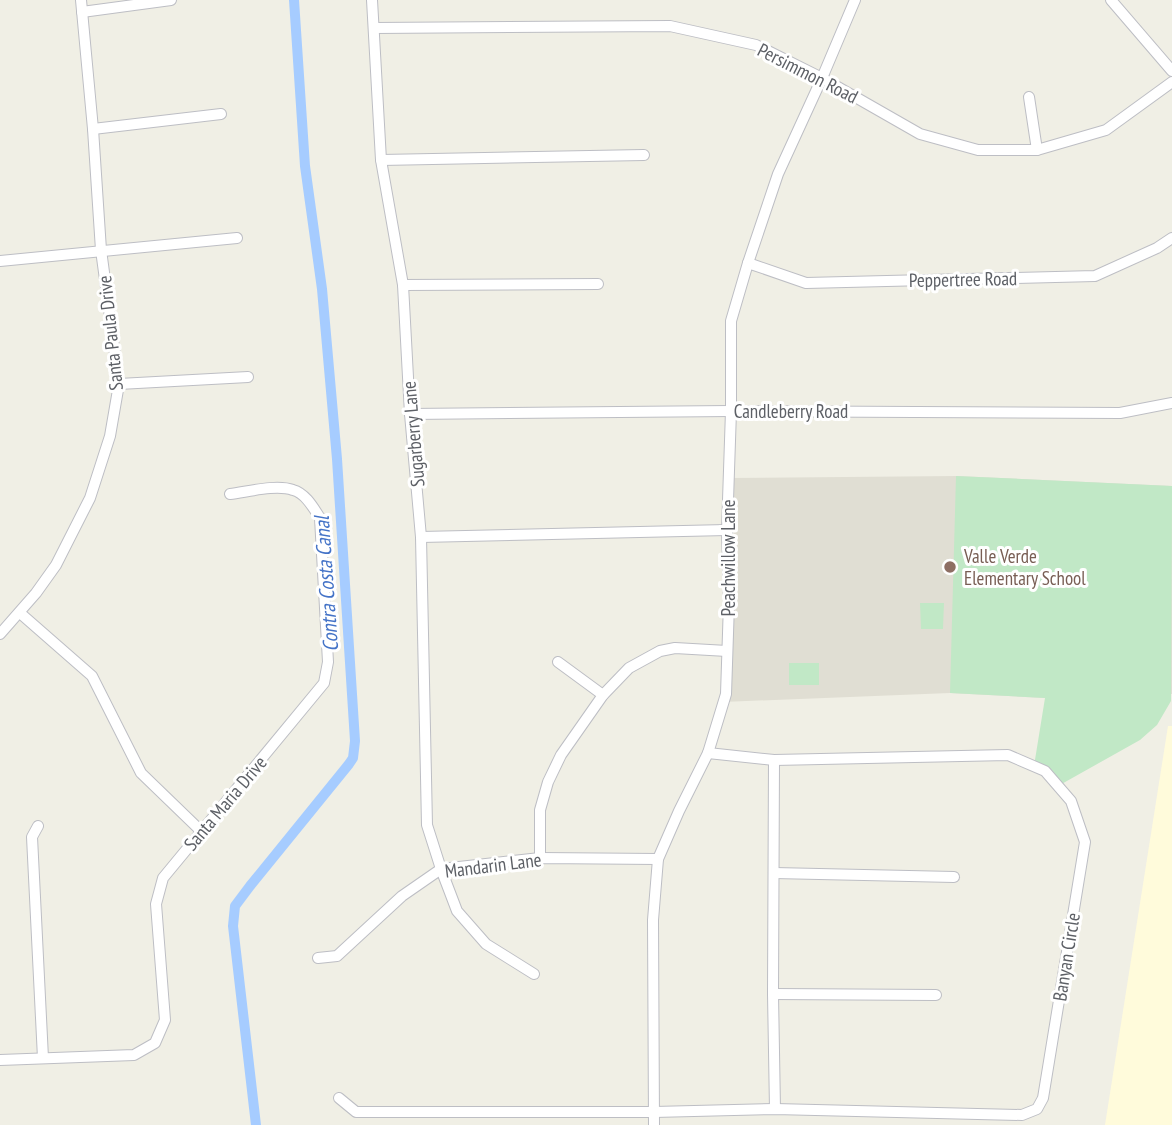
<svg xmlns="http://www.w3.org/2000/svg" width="1172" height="1125" font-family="'PT Sans Narrow',sans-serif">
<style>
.commercial{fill:#fffbdb}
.education{fill:#e0ded3}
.green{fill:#c1e8c6}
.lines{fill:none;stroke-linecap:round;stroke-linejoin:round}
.canal{stroke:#a6ccff;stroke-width:10}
.street-casing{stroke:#bdbec4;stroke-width:12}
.street{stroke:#fff;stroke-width:10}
.education-dot{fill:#8d6e63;stroke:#fff;stroke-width:2.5}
.labels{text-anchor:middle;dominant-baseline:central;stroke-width:6;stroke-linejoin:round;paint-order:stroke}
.street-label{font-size:19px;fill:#5d6066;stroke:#fff}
.education-label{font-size:19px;fill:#785e54;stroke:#fff;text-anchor:start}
.water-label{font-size:21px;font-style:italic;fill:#4473c7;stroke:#fff}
</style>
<rect width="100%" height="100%" fill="#f0efe5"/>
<path class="commercial" d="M 1168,726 L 1172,726 L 1172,1125 L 1105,1125 Z"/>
<path class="education" d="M 956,476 L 1172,486 L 1172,694 L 1045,698 L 950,693 L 723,702 L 729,478 Z"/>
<g class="green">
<path d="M 956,476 L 1172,486 L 1171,701 L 1157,725 L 1140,740 L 1058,786 L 1034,766 L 1045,698 L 950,693 Z"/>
<path d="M 920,603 L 944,603 L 943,629 L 921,629 Z"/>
<rect x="789" y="663" width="30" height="22"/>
</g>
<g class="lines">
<path class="canal" d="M 256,1125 L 233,926 L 235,906 L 250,886 L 349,764 L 353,758 L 355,741 L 337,459 L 322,289 L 305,166 L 294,0"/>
<g class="street-casing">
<g id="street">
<path d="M 372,0 L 381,160 L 403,285 L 410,414 L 421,537 L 427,825 L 441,869 L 457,911 L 486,944 L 534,974"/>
<path d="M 1111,0 L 1172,71"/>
<path d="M 82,12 L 171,0"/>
<path d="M 374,28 L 670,26 L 756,45 L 822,78 L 920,134 L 978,150 L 1037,150 L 1106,130 L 1172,82"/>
<path d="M 1029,97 L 1037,150"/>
<path d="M 93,129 L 221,114"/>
<path d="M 381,160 L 644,155"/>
<path d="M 0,261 L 237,238"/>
<path d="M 748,263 L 806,283 L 1095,276 L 1157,248 L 1172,238"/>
<path d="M 403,285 L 598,284"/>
<path d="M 119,384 L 248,377"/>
<path d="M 410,414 L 731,411 L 1120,413 L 1172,403"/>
<path d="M 421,537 L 727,530"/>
<path d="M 20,613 L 92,676 L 141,773 L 201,831"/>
<path d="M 0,634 L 36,593 L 56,565 L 90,498 L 110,436 L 119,384 L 101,250 L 93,129 L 81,0"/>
<path d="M 558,662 L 603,695"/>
<path d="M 774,760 L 773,994 L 775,1109"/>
<path d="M 38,826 L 32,837 L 43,1058"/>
<path d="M 540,858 L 540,810 L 548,782 L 561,755 L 603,695 L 629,668 L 660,651 L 675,648 L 727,651"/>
<path d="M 774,873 L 954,877"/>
<path d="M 318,958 L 337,956 L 402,896 L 441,869 L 540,858 L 658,859"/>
<path d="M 773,994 L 936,995"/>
<path d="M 0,1060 L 134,1055 L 155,1043 L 165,1020 L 156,904 L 163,878 L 324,683 L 328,662 L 320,518 C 313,507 305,493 293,490 C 276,484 247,492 230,494"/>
<path d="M 339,1098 L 356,1112 L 654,1112 L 775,1109 L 1022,1115 L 1037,1109 L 1043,1098 L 1085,842 L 1071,801 L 1045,771 L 1008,755 L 774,760 L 708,753"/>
<path d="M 654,1125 L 653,920 L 658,859 L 679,811 L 708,753 L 726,694 L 729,603 L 727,530 L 731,411 L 731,321 L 748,263 L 778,174 L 822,78 L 855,0"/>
</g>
</g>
<use href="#street" class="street"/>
</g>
<circle class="education-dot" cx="950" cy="567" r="7"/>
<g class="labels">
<g class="street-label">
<text transform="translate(808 73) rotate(27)">Persimmon Road</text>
<text transform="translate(963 279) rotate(-1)">Peppertree Road</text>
<text transform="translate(110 333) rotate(-96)">Santa Paula Drive</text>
<text x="791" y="411">Candleberry Road</text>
<text transform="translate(413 434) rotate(-95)">Sugarberry Lane</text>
<text transform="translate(728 558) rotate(-90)">Peachwillow Lane</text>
<text transform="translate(225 803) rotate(-50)">Santa Maria Drive</text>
<text transform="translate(493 865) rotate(-7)">Mandarin Lane</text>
<text transform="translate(1066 957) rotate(-81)">Banyan Circle</text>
</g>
<g class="education-label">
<text x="964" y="556">Valle Verde<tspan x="964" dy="22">Elementary School</tspan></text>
</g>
<g class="water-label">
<text transform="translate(326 584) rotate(-94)">Contra Costa Canal</text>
</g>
</g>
</svg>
